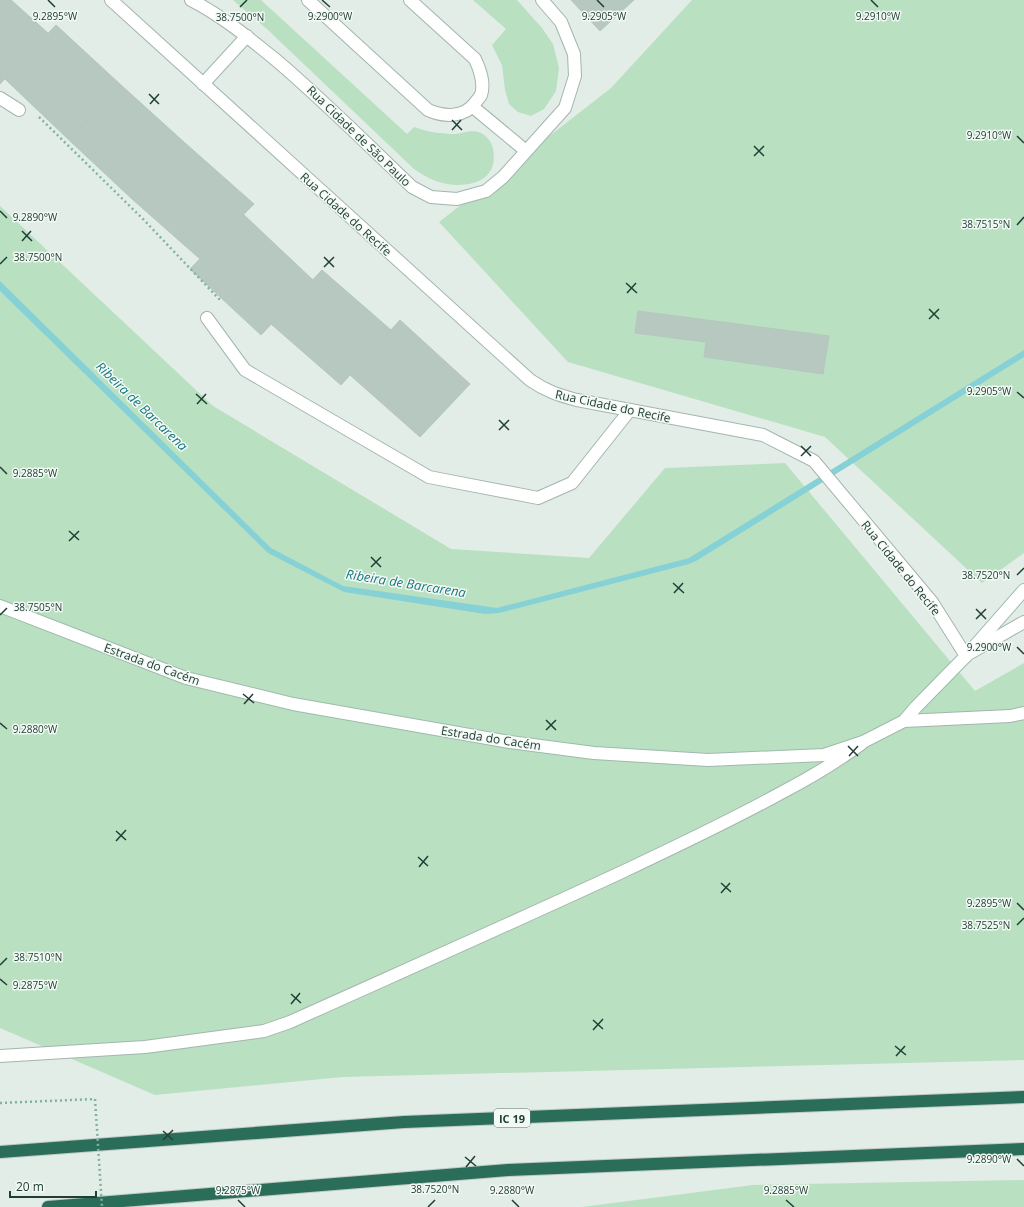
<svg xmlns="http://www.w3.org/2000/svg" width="1024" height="1207" font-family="'Open Sans',sans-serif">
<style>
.green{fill:#b9e0c0}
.water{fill:#86d1d6}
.building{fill:#b7c8c0;stroke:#b4c7bd}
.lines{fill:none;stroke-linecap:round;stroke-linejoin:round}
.lane-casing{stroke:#a4b5ae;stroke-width:14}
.street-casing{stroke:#a4b5ae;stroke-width:14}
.secondary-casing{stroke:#9fbaae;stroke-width:14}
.highway-casing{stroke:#c1c9c6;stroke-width:14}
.path{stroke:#80b39e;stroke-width:2.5;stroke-dasharray:2 3;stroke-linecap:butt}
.lane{stroke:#fff;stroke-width:12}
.street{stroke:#fff;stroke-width:12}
.secondary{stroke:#fff;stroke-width:12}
.highway{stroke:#2a6e5a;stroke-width:12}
.path-bridge{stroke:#80b39e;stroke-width:2.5;stroke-dasharray:2 3;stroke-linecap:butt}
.ticks{fill:none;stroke:#203f34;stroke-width:1.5}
.labels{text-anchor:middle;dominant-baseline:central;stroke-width:3;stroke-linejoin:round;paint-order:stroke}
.shield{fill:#f3f9f5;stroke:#5f776e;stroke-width:1}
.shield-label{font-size:11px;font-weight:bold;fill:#203f34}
.street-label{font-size:12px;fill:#203f34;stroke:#f3f9f5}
.water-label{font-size:13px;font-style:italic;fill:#167880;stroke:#f3f9f5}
.ticks-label{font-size:10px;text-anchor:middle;fill:#203f34;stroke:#f3f9f5;stroke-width:3;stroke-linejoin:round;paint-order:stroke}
</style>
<rect width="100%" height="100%" fill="#e2ede7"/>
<g class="green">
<path d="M 233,0 L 261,0 L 407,134 L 414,127 C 429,132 440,134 456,134 C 463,133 472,130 478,132 C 486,134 492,142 493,149 C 499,179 473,188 447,184 C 435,182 424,176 414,169 L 268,30 Z"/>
<path d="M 473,0 L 517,0 L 542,28 L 553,44 L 559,68 L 556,91 L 544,109 L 531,116 L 518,112 L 509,104 L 505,90 L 502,65 L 492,45 L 506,29 Z"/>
<path d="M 692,0 L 1024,0 L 1024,553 L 982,583 L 825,437 L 568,362 L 439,222 L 611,88 Z"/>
<path d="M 0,206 L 213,406 L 451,549 L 589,558 L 665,468 L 785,463 L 975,691 L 1024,663 L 1024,1060 L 343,1077 L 155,1095 L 0,1028 Z"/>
<path d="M 1024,1180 L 1024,1207 L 582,1207 L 753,1185 Z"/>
</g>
<path class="water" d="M 0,281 L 271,548 L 343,586 L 497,608 L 689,558 L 1024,350 L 1024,357 L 696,561 L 689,564 L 499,613 L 485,614 L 344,592 L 268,553 L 0,291 Z"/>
<g class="building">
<path d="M 0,0 L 11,0 L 48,33 L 0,84 Z"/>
<path d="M 571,0 L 634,0 L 600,31 Z"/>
<path d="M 56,25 L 121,85 L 69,140 L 5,79 Z"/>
<path d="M 121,85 L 185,143 L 132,199 L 69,140 Z"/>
<path d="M 185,143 L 254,204 L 200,259 L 132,199 Z"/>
<path d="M 243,214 L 313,280 L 261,335 L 190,269 Z"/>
<path d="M 322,270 L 391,330 L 341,385 L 271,324 Z"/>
<path d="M 638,311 L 829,336 L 823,374 L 704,357 L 706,342 L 635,333 Z"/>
<path d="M 400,320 L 470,384 L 420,437 L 350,375 Z"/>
</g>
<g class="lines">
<g class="lane-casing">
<g id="lane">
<path d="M 207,318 L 245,370 L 429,477 L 538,498 L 572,483 L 630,410"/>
<path d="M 970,653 L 1024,622"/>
<path d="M 904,721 L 1010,716 L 1024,713"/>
<path d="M 0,1056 L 145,1047 L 264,1031 L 290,1022 C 401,972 512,923 622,872 C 675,847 728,822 779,794 C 808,779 835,763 861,744"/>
</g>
</g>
<g class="street-casing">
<g id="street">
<path d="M 111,0 L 530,380 C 546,391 558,395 577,400 L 763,435 L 814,461 L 932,602 L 966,656"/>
<path d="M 191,0 C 222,16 249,38 276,60 C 323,100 367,144 412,187 L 431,197 L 457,199 L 486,191 L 503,177 L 565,108 L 575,76 L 574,54 L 561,22 L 542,0"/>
<path d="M 308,0 L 428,110 C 444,117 464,118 475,103 C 477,100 480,97 481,95 C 485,83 480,70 475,59 L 410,0"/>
<path d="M 203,84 L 247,36"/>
<path d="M 0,98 L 19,110"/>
<path d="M 473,107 L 526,151"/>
</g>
</g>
<g class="secondary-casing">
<path id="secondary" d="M 0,606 L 186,678 L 293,704 L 510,742 L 594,753 L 708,760 L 824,755 L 863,742 L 904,721 L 916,707 L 966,656 L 1024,590"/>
</g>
<g class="highway-casing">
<g id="highway">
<path d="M 0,1152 L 404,1122 L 1024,1097"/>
<path d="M 48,1207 L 508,1170 L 1024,1149"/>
</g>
</g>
<g class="path">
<path d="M 39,117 L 143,219 L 220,300"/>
<path d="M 0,1103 L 95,1099"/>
</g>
<use href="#lane" class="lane"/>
<use href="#street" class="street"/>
<use href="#secondary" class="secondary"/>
<use href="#highway" class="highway"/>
<path class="path-bridge" d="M 95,1099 L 102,1207"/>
</g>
<path class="ticks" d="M 48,0 L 55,7M 322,0 L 330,7M 597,0 L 604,7M 871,0 L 878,7M 240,7 L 247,0M 149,94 L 159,104M 150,104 L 159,94M 452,120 L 462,130M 452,130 L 461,120M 1017,136 L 1024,143M 754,146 L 764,156M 754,156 L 764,146M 0,211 L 7,218M 1017,225 L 1024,217M 22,231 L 32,241M 22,241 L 31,231M 324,257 L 334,267M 0,264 L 7,257M 324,267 L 334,257M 626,283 L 637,293M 627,293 L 636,283M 929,309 L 939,319M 929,319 L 939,309M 1017,392 L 1024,398M 196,394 L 207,404M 197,404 L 206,394M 499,420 L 509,430M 499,430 L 509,420M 801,446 L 811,456M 801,456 L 811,446M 0,467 L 7,474M 69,531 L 79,540M 69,541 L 79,531M 371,557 L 381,567M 371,567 L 381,557M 1017,575 L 1024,568M 673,583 L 684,593M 674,593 L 683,583M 976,609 L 986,619M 0,615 L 7,608M 976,619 L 986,609M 1017,647 L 1024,654M 243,694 L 254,703M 244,704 L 253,694M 546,720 L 556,730M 0,723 L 7,729M 546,730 L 556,720M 848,746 L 858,756M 849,756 L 858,746M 116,831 L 126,840M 116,841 L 126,830M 418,857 L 428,866M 419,867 L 428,856M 721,883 L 731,892M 721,893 L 730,883M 1017,903 L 1024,910M 1017,925 L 1024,918M 0,965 L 7,958M 0,979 L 7,985M 291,994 L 301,1003M 291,1004 L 300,993M 593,1020 L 603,1029M 593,1030 L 603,1019M 895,1046 L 906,1055M 896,1056 L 905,1046M 163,1131 L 173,1140M 163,1140 L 173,1130M 465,1157 L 476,1166M 1017,1159 L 1024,1166M 466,1167 L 475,1156M 238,1200 L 245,1207M 512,1200 L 519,1207M 786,1200 L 794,1207M 428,1207 L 435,1200"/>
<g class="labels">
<rect class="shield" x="494" y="1109" width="36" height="18" rx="3"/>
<g class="shield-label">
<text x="512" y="1118">IC 19</text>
</g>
<g class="street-label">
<text transform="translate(359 136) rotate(44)">Rua Cidade de São Paulo</text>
<text transform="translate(346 214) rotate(42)">Rua Cidade do Recife</text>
<text transform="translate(613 406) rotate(12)">Rua Cidade do Recife</text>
<text transform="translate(901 568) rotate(51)">Rua Cidade do Recife</text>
<text transform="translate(152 664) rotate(20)">Estrada do Cacém</text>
<text transform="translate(491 738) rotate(9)">Estrada do Cacém</text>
</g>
<g class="water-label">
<text transform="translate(142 406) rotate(44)">Ribeira de Barcarena</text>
<text transform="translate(406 583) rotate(9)">Ribeira de Barcarena</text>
</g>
</g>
<g class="ticks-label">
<text x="878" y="20">9.2910°W</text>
<text x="330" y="20">9.2900°W</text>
<text x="604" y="20">9.2905°W</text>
<text x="55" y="20">9.2895°W</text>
<text x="240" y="21">38.7500°N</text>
<text x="989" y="139">9.2910°W</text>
<text x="35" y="221">9.2890°W</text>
<text x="986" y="228">38.7515°N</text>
<text x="38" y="261">38.7500°N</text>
<text x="989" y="395">9.2905°W</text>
<text x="35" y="477">9.2885°W</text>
<text x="986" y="579">38.7520°N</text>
<text x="38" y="611">38.7505°N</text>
<text x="989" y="651">9.2900°W</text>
<text x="35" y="733">9.2880°W</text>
<text x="989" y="907">9.2895°W</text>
<text x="986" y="929">38.7525°N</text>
<text x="38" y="961">38.7510°N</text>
<text x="35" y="989">9.2875°W</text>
<text x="989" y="1163">9.2890°W</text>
<text x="435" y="1193">38.7520°N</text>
<text x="238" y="1194">9.2875°W</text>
<text x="512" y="1194">9.2880°W</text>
<text x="786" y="1194">9.2885°W</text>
</g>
<path d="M10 1191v6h86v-6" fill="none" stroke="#203f34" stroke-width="2"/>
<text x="16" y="1191" font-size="12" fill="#203f34" stroke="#f3f9f5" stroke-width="3" paint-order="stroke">20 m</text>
</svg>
